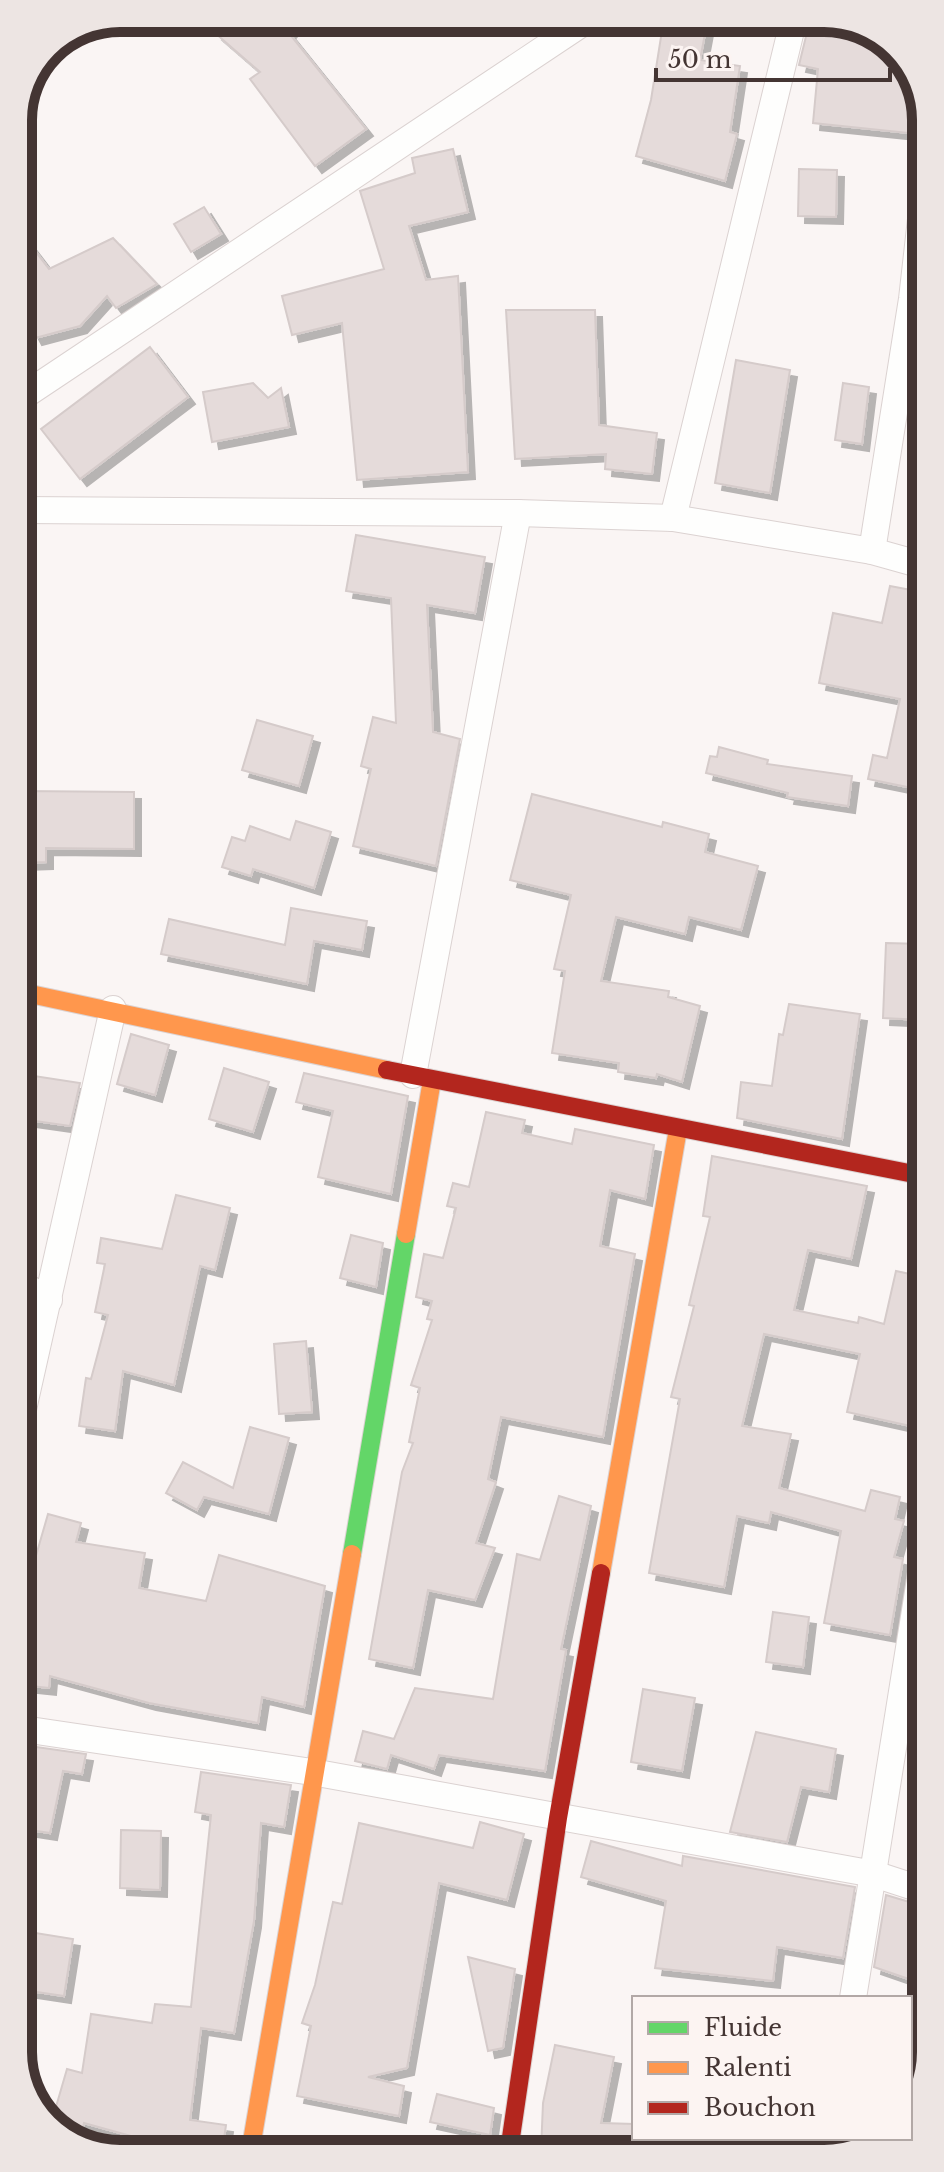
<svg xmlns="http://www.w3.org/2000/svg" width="944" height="2172" font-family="'Libre Baskerville',serif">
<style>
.building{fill:#e5dbda;stroke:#d5cbca;stroke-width:2;filter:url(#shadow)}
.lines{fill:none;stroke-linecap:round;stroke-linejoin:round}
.street-casing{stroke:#dbd2d1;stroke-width:28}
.fast-casing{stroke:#dbd2d1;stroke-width:20}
.slow-casing{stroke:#dbd2d1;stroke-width:20}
.jam-casing{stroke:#dbd2d1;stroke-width:20}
.street{stroke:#fefefd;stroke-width:26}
.fast{stroke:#63d668;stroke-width:18}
.slow{stroke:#ff974d;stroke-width:18}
.jam{stroke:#b3261e;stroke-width:18}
.rim{fill:none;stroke:#443533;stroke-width:10}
</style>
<defs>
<filter id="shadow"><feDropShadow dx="7" dy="7" stdDeviation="0" flood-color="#0004"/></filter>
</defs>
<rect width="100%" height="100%" fill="#faf5f4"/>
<g class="building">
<path d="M 229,18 L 300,18 L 288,32 L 366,129 L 315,166 L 250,79 L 260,72 L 215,33 Z"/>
<path d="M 664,18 L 708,18 L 700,60 L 740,66 L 730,132 L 737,134 L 725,181 L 636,156 L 651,100 Z"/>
<path d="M 810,20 L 860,29 L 886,39 L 907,69 L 904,89 L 920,90 L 918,134 L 813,123 L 818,69 L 799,65 Z"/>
<path d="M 453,149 L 468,212 L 409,226 L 426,280 L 458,276 L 468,472 L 357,480 L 342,323 L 292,335 L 282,296 L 384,269 L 360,191 L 415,173 L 412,158 Z"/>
<path d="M 799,169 L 837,170 L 836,217 L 798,216 Z"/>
<path d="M 204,207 L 221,234 L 191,252 L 174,224 Z"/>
<path d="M 19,230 L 49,269 L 113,238 L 157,284 L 116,308 L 107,296 L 80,326 L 35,338 L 19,308 Z"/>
<path d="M 506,310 L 595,310 L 599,425 L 657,433 L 652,474 L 605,469 L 606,454 L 515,459 Z"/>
<path d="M 150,347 L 188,397 L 80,479 L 41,429 Z"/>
<path d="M 736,360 L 790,370 L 770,493 L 715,483 Z"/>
<path d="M 253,383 L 268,398 L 281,388 L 289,427 L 212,442 L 203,392 Z"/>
<path d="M 843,383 L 869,387 L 862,444 L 835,440 Z"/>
<path d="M 356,535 L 485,557 L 475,613 L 427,605 L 433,732 L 460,739 L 436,866 L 353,846 L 371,769 L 361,766 L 373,717 L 396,723 L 391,598 L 346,591 Z"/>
<path d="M 890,586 L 922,592 L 922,790 L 868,779 L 873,755 L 887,758 L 900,699 L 819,683 L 833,613 L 882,623 Z"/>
<path d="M 257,720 L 313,736 L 299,786 L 242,770 Z"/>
<path d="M 719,747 L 768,760 L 767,764 L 852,776 L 848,806 L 787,797 L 788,793 L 706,773 L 710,756 L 717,757 Z"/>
<path d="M 20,791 L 134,792 L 134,849 L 46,848 L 46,862 L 20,863 Z"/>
<path d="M 532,794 L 662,827 L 663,822 L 709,834 L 705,852 L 758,866 L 741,930 L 689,917 L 685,934 L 616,917 L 601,981 L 669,991 L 668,997 L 700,1006 L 682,1082 L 657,1074 L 656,1078 L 618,1072 L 619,1063 L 552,1053 L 565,971 L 554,969 L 571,895 L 510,880 Z"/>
<path d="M 296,821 L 331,832 L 314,888 L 253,869 L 251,876 L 222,867 L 232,837 L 245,841 L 250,826 L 290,840 Z"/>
<path d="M 291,908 L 367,921 L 362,950 L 314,941 L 307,984 L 161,954 L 169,919 L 285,945 Z"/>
<path d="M 886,943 L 922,944 L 920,992 L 923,993 L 923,1020 L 883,1018 Z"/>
<path d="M 789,1004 L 860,1014 L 842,1139 L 737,1118 L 741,1082 L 772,1086 L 779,1034 L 783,1035 Z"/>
<path d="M 131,1034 L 169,1045 L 155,1095 L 117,1084 Z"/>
<path d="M 224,1068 L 269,1082 L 253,1132 L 209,1119 Z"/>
<path d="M 304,1073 L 408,1096 L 391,1194 L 318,1177 L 333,1111 L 296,1102 Z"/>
<path d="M 21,1074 L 80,1083 L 70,1126 L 21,1119 Z"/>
<path d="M 486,1112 L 525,1120 L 522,1133 L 572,1144 L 575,1129 L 654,1145 L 645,1199 L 610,1190 L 600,1246 L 635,1254 L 603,1437 L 501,1417 L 488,1479 L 496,1482 L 476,1543 L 495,1548 L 475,1600 L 428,1590 L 413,1668 L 369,1659 L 402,1472 L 413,1443 L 409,1442 L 420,1388 L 411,1385 L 432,1320 L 427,1319 L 432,1301 L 416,1297 L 424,1254 L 443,1258 L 456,1208 L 447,1206 L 453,1183 L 469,1187 Z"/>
<path d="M 712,1156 L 867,1186 L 851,1259 L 808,1250 L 794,1310 L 858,1323 L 859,1317 L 884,1324 L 896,1271 L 924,1277 L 924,1429 L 847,1412 L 860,1354 L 764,1334 L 742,1426 L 791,1434 L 779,1488 L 865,1511 L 871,1490 L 900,1497 L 895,1519 L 904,1521 L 894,1557 L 903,1559 L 890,1635 L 824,1623 L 841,1531 L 771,1512 L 769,1523 L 737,1516 L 724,1587 L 649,1573 L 680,1399 L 671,1397 L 694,1306 L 689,1305 L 710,1217 L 703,1216 Z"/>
<path d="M 176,1195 L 230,1208 L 215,1270 L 200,1266 L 174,1385 L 123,1371 L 115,1431 L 79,1426 L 86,1378 L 91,1379 L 108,1315 L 95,1312 L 105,1264 L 97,1263 L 101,1238 L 162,1249 Z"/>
<path d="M 351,1235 L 383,1243 L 376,1287 L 340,1278 Z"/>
<path d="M 306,1341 L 312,1412 L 279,1414 L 274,1344 Z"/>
<path d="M 250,1427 L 289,1438 L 269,1514 L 204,1497 L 197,1510 L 166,1493 L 183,1462 L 233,1488 Z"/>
<path d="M 559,1496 L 591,1506 L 561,1649 L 566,1650 L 545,1771 L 439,1755 L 434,1769 L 391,1755 L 387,1769 L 355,1761 L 363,1731 L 394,1739 L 415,1688 L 493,1699 L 517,1554 L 540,1560 Z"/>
<path d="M 48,1514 L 81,1523 L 76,1542 L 145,1553 L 139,1588 L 206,1601 L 219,1555 L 325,1586 L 304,1707 L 262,1697 L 258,1723 L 149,1703 L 50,1676 L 49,1688 L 22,1685 L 27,1587 Z"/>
<path d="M 773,1612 L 809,1617 L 803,1667 L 766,1662 Z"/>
<path d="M 643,1689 L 695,1698 L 682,1771 L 631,1762 Z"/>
<path d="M 756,1732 L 836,1749 L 829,1792 L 801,1787 L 787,1842 L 730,1832 Z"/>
<path d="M 29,1746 L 86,1754 L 82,1774 L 63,1771 L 50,1833 L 23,1829 Z"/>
<path d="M 201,1772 L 291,1785 L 284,1827 L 261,1823 L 254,1921 L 234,2033 L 201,2028 L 190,2120 L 226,2125 L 222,2153 L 148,2154 L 149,2141 L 84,2123 L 79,2141 L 58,2133 L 51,2124 L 67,2069 L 82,2073 L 91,2014 L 152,2023 L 155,2004 L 191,2007 L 211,1815 L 195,1812 Z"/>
<path d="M 480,1822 L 524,1834 L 507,1900 L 439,1883 L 407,2068 L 368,2077 L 404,2086 L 399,2116 L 297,2096 L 311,2026 L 302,2023 L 315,1985 L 333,1902 L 342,1904 L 359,1823 L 473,1848 Z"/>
<path d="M 121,1830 L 161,1831 L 160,1890 L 120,1888 Z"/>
<path d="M 591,1841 L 682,1866 L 683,1856 L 855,1887 L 843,1958 L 777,1947 L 773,1981 L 655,1968 L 666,1901 L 581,1877 Z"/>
<path d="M 886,1895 L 926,1907 L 926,1985 L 874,1967 Z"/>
<path d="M 23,1931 L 73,1939 L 64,1996 L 23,1990 Z"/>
<path d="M 468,1957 L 515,1969 L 503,2048 L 488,2051 Z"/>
<path d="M 555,2045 L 614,2057 L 601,2123 L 634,2124 L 634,2150 L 541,2151 L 543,2103 Z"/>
<path d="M 437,2094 L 494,2108 L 490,2135 L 430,2122 Z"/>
</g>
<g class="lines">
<g class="street-casing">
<g id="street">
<path d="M 19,399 L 590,18"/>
<path d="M 19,510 L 518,513 L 673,518 L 872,551 L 922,565"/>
<path d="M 673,518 L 794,18"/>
<path d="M 872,551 L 912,299 L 921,219"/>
<path d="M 413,1075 L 518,513"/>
<path d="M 21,1284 L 49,1300"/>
<path d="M 22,1414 L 113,1009"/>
<path d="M 23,1729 L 312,1772 L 874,1874 L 926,1891"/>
<path d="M 853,1998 L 925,1548"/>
<path d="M 839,2138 L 866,2142"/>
</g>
</g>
<g class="fast-casing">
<path id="fast" d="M 352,1554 L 406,1234"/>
</g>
<g class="slow-casing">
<g id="slow">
<path d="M 21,992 L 387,1070"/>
<path d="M 406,1234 L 432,1080"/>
<path d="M 601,1573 L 678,1129"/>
<path d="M 250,2153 L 352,1554"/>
</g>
</g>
<g class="jam-casing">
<g id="jam">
<path d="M 387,1070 L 924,1176"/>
<path d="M 509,2151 L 558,1818 L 601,1573"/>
</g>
</g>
<use href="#street" class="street"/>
<use href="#fast" class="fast"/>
<use href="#slow" class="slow"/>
<use href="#jam" class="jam"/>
</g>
<path d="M0 0H944V2172H0ZM120 32H824A88 88 0 0 1 912 120V2052A88 88 0 0 1 824 2140H120A88 88 0 0 1 32 2052V120A88 88 0 0 1 120 32Z" fill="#ede5e3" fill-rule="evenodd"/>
<path class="rim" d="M120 32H824A88 88 0 0 1 912 120V2052A88 88 0 0 1 824 2140H120A88 88 0 0 1 32 2052V120A88 88 0 0 1 120 32Z"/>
<rect x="632" y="1996" width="280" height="144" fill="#fcf4f2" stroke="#b2a8a6" stroke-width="2"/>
<rect x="648" y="2022" width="40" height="12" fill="#63d668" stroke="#b2a8a6" stroke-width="2"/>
<text x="704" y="2036" font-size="24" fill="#443533">Fluide</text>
<rect x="648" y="2062" width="40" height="12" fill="#ff974d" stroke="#b2a8a6" stroke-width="2"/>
<text x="704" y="2076" font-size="24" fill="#443533">Ralenti</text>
<rect x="648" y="2102" width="40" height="12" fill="#b3261e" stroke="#b2a8a6" stroke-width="2"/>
<text x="704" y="2116" font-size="24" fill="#443533">Bouchon</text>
<path d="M656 68v12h234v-12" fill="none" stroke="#443533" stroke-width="4"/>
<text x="668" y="68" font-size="24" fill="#443533" stroke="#fcf4f2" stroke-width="6" paint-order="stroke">50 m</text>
</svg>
